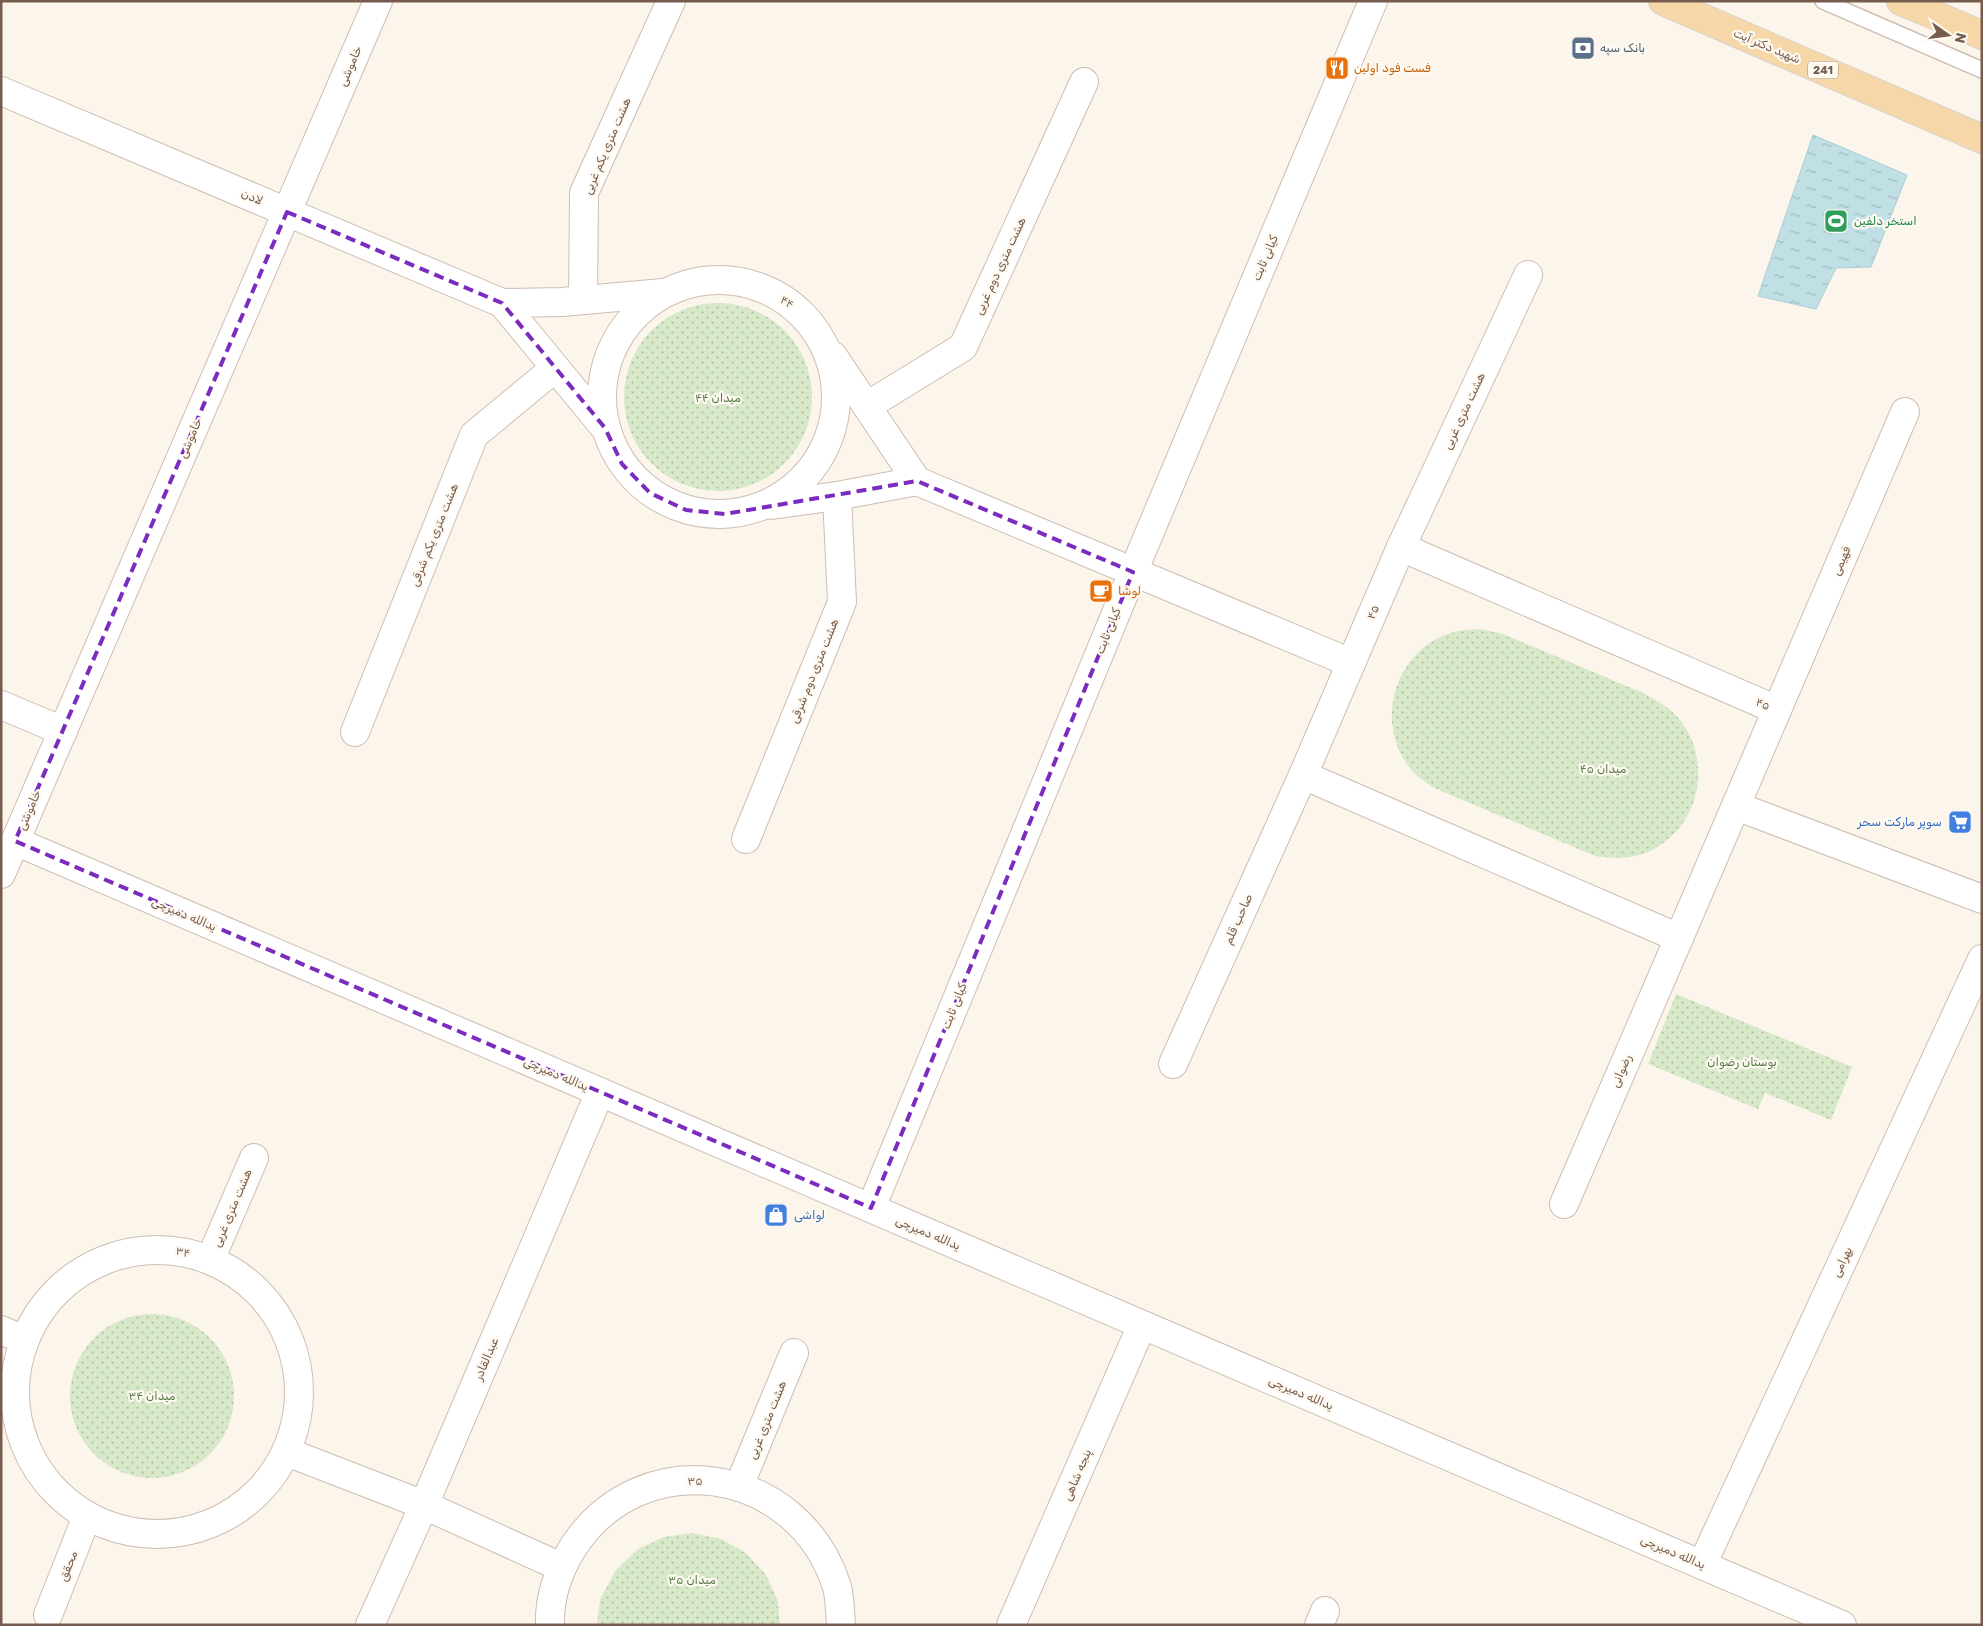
<svg xmlns="http://www.w3.org/2000/svg" width="1983" height="1626" font-family="Rubik,Cairo,sans-serif">
<style>
.park{fill:url(#park-dots)}
.water{fill:url(#water-ripples);stroke:#a6cfd6}
.lines{fill:none;stroke-linecap:round;stroke-linejoin:round}
.lane-casing{stroke:#cebdb1;stroke-width:18}
.street-casing{stroke:#cebdb1;stroke-width:30}
.primary-casing{stroke:#d9d1ce;stroke-width:30}
.lane{stroke:#fff;stroke-width:15}
.street{stroke:#fff;stroke-width:28}
.primary{stroke:#f6d8a8;stroke-width:28}
.marked{fill:none;stroke:#7b2cbf;stroke-width:4;stroke-dasharray:10 6;stroke-linejoin:round}
.labels{text-anchor:middle;dominant-baseline:central;stroke-width:4.5;stroke-linejoin:round;paint-order:stroke}
.shield{fill:#fef9f1;stroke:#9f8b80;stroke-width:1}
.shield-label{font-size:11px;font-weight:bold;fill:#765c4f}
.street-label{font-size:12px;fill:#765c4f;stroke:#fef9f1}
.service-label{font-size:12px;fill:#4e5e75;stroke:#fef9f1;text-anchor:start}
.food-label{font-size:12px;fill:#c56008;stroke:#fef9f1;text-anchor:start}
.leisure-label{font-size:12px;fill:#27864d;stroke:#fef9f1;text-anchor:start}
.park-label{font-size:12px;fill:#567b47;stroke:#fef9f1}
.shop-label{font-size:12px;fill:#366cbe;stroke:#fef9f1;text-anchor:end}
</style>
<defs>
<pattern id="park-dots" width="8" height="8" patternUnits="userSpaceOnUse" patternTransform="scale(1.25)"><rect width="8" height="8" fill="#d7e9c9"/><path d="M2 2h.1M6 6h.1" fill="none" stroke="#b3c0a6" stroke-width="1.8" stroke-linecap="round"/></pattern>
<pattern id="water-ripples" width="26" height="14" patternUnits="userSpaceOnUse" patternTransform="scale(1.25)"><rect width="26" height="14" fill="#c0e0e5"/><path d="M2 4q2-2 4 0t4 0M15 11q2-2 4 0t4 0" fill="none" stroke="#a1b9bc"/></pattern>
</defs>
<rect width="100%" height="100%" fill="#fcf5eb"/>
<g class="park">
<circle cx="718" cy="397" r="94"/>
<path d="M 1481,629 L 1503,634 L 1643,693 C 1656,700 1671,708 1680,720 C 1712,761 1701,823 1654,849 C 1636,859 1615,859 1595,856 L 1434,788 C 1428,784 1421,779 1415,774 C 1370,727 1394,645 1458,631 C 1465,629 1474,630 1481,629 Z"/>
<path d="M 1676,994 L 1852,1067 L 1831,1120 L 1765,1093 L 1758,1109 L 1648,1064 Z"/>
<circle cx="152" cy="1396" r="82"/>
<path d="M 693,1533 L 721,1539 L 746,1553 L 766,1575 L 778,1601 L 780,1625 L 597,1625 L 600,1600 L 615,1571 L 638,1549 L 664,1537 Z"/>
</g>
<path class="water" d="M 1813,135 L 1907,175 L 1871,267 L 1836,268 L 1816,309 L 1758,296 Z"/>
<g class="lines">
<g class="lane-casing">
<path id="lane" d="M 1823,1 L 1982,70"/>
</g>
<g class="street-casing">
<g id="street">
<path d="M 1,91 L 502,303 L 562,302 L 663,293"/>
<circle cx="719" cy="397" r="117"/>
<path d="M 583,300 L 584,193 L 671,1"/>
<path d="M 502,303 L 605,428"/>
<path d="M 833,356 L 917,481"/>
<path d="M 867,406 L 963,347 L 1084,82"/>
<path d="M 771,505 L 837,496 L 917,481 L 1351,663"/>
<path d="M 1401,547 L 1528,275"/>
<path d="M 1,705 L 63,731"/>
<path d="M 1777,710 L 1905,412"/>
<path d="M 355,732 L 474,435 L 555,368"/>
<path d="M 1736,806 L 1982,899"/>
<path d="M 746,839 L 842,602 L 837,496"/>
<path d="M 15,841 L 1842,1625"/>
<path d="M 1,874 L 378,1"/>
<path d="M 1173,1064 L 1303,775 L 1401,547 L 1777,710 L 1679,938 L 1303,775"/>
<path d="M 1564,1204 L 1679,938"/>
<path d="M 871,1208 L 1133,572 L 1373,1"/>
<circle cx="157" cy="1392" r="142"/>
<path d="M 211,1258 L 254,1158"/>
<path d="M 1,1330 L 24,1340"/>
<path d="M 287,1452 L 424,1505 L 561,1567"/>
<path d="M 739,1486 L 794,1353"/>
<path d="M 1702,1565 L 1982,959"/>
<path d="M 48,1615 L 87,1516"/>
<path d="M 370,1625 L 424,1505 L 600,1092"/>
<path d="M 550,1625 C 549,1598 558,1572 572,1549 C 640,1441 799,1465 837,1587 C 840,1598 840,1613 841,1625"/>
<path d="M 1011,1625 L 1142,1325"/>
<path d="M 1319,1625 L 1325,1611"/>
</g>
</g>
<g class="primary-casing">
<g id="primary">
<path d="M 1663,1 L 1982,139"/>
<path d="M 1901,1 L 1982,35"/>
</g>
</g>
<use href="#lane" class="lane"/>
<use href="#street" class="street"/>
<use href="#primary" class="primary"/>
</g>
<path class="marked" d="M 287,212 L 502,303 L 605,428 L 622,464 L 650,493 L 686,510 L 725,514 L 917,481 L 1133,572 L 871,1208 L 15,841 Z"/>
<defs>
<g id="bank-square" transform="scale(1.25)"><rect x="-9" y="-9" width="18" height="18" rx="4" fill="#5c6f8a" stroke="#fef9f1"/><path d="M-6-4H6V4H-6ZM0-2.3a2.3 2.3 0 1 0 0 4.6a2.3 2.3 0 1 0 0-4.6Z" fill="#fff"/></g>
<g id="restaurant-square" transform="scale(1.25)"><rect x="-9" y="-9" width="18" height="18" rx="4" fill="#e8710a" stroke="#fef9f1"/><path d="M-5-6h1v4h1v-4h1v4h1v-4h1v5L-1.5 .5V6h-2V.5L-5-1ZM5-6V6H3V1.5H1.5Q1.5-4 5-6Z" fill="#fff"/></g>
<g id="stadium-square" transform="scale(1.25)"><rect x="-9" y="-9" width="18" height="18" rx="4" fill="#2e9e5b" stroke="#fef9f1"/><path d="M0-5a6.5 5 0 1 0 0 10a6.5 5 0 1 0 0-10ZM-3.5-1.8h7v3.6h-7Z" fill="#fff"/></g>
<g id="cafe-square" transform="scale(1.25)"><rect x="-9" y="-9" width="18" height="18" rx="4" fill="#e8710a" stroke="#fef9f1"/><path d="M-5.5-4.5H6V0H3Q3 3.5 0 3.5H-2.5Q-5.5 3.5-5.5 0ZM3-3.2v2h1.7v-2ZM-6 4.5H4V6H-6Z" fill="#fff"/></g>
<g id="supermarket-square" transform="scale(1.25)"><rect x="-9" y="-9" width="18" height="18" rx="4" fill="#3f7fe0" stroke="#fef9f1"/><path d="M-6-5.5h2.5l.6 2H6L4.5 2H-2.5L-4.4-4H-6ZM-1.5 3.2a1.3 1.3 0 1 0 .1 0ZM3 3.2a1.3 1.3 0 1 0 .1 0Z" fill="#fff"/></g>
<g id="shop-square" transform="scale(1.25)"><rect x="-9" y="-9" width="18" height="18" rx="4" fill="#3f7fe0" stroke="#fef9f1"/><path d="M-5-2.5h2.3a2.7 3.5 0 0 1 5.4 0H5L5.5 6h-11ZM-1.5-2.5h3a1.5 2.3 0 0 0-3 0Z" fill="#fff"/></g>
</defs>
<g fill-rule="evenodd">
<use href="#bank-square" x="1583" y="48"/>
<use href="#restaurant-square" x="1337" y="68"/>
<use href="#stadium-square" x="1836" y="221"/>
<use href="#cafe-square" x="1101" y="591"/>
<use href="#supermarket-square" x="1960" y="822"/>
<use href="#shop-square" x="776" y="1215"/>
</g>
<g class="labels">
<rect class="shield" x="1808" y="61.5" width="30" height="17" rx="4"/>
<g class="shield-label">
<text x="1823" y="70">241</text>
</g>
<g class="street-label">
<text transform="translate(1767 46) rotate(23)">شهید دکتر آیت</text>
<text transform="translate(350 66) rotate(-67)">خاموشی</text>
<text transform="translate(607 146) rotate(-67)">هشت متری یکم غربی</text>
<text transform="translate(252 197) rotate(23)">لادن</text>
<text transform="translate(1265 258) rotate(-67)">کیانی ثابت</text>
<text transform="translate(1000 266) rotate(-65)">هشت متری دوم غربی</text>
<text transform="translate(787 302) rotate(33)">۴۴</text>
<text transform="translate(1464 411) rotate(-65)">هشت متری غربی</text>
<text transform="translate(190 438) rotate(-67)">خاموشی</text>
<text transform="translate(434 535) rotate(-68)">هشت متری یکم شرقی</text>
<text transform="translate(1841 561) rotate(-67)">فهیمی</text>
<text transform="translate(1373 612) rotate(-67)">۴۵</text>
<text transform="translate(1108 631) rotate(-68)">کیانی ثابت</text>
<text transform="translate(814 671) rotate(-68)">هشت متری دوم شرقی</text>
<text transform="translate(1763 704) rotate(23)">۴۵</text>
<text transform="translate(29 810) rotate(-67)">خاموشی</text>
<text transform="translate(184 914) rotate(23)">یدالله دمیرچی</text>
<text transform="translate(1238 919) rotate(-66)">صاحب قلم</text>
<text transform="translate(954 1006) rotate(-68)">کیانی ثابت</text>
<text transform="translate(1621 1071) rotate(-67)">رضوانی</text>
<text transform="translate(556 1074) rotate(23)">یدالله دمیرچی</text>
<text transform="translate(232 1208) rotate(-67)">هشت متری غربی</text>
<text transform="translate(928 1233) rotate(23)">یدالله دمیرچی</text>
<text transform="translate(183 1252) rotate(13)">۳۴</text>
<text transform="translate(1842 1262) rotate(-65)">بهرامی</text>
<text transform="translate(486 1359) rotate(-67)">عبدالقادر</text>
<text transform="translate(1301 1393) rotate(23)">یدالله دمیرچی</text>
<text transform="translate(767 1420) rotate(-68)">هشت متری غربی</text>
<text transform="translate(1077 1475) rotate(-67)">پنجه شاهی</text>
<text transform="translate(695 1481) rotate(-1)">۳۵</text>
<text transform="translate(1673 1552) rotate(23)">یدالله دمیرچی</text>
<text transform="translate(68 1566) rotate(-68)">محقق</text>
</g>
<g class="service-label">
<text x="1600" y="48">بانک سپه</text>
</g>
<g class="food-label">
<text x="1354" y="68">فست فود اولین</text>
<text x="1118" y="591">لوشا</text>
</g>
<g class="leisure-label">
<text x="1854" y="221">استخر دلفین</text>
</g>
<g class="park-label">
<text x="718" y="398">میدان ۴۴</text>
<text x="1603" y="769">میدان ۴۵</text>
<text x="1742" y="1062">بوستان رضوان</text>
<text x="152" y="1396">میدان ۳۴</text>
<text x="692" y="1580">میدان ۳۵</text>
</g>
<g class="shop-label">
<text x="1942" y="822">سوپر مارکت سحر</text>
<text x="794" y="1215" text-anchor="start">لواشی</text>
</g>
</g>
<rect width="1983" height="1626" fill="none" stroke="#765c4f" stroke-width="5"/>
<g transform="translate(1948 35) rotate(104)" stroke="#fef9f1" stroke-width="4" paint-order="stroke">
<path d="M0-4L9 19L0 12L-9 19Z" fill="#765c4f"/>
<text y="-8" font-size="14" font-weight="bold" text-anchor="middle" fill="#765c4f">N</text>
</g>
</svg>
